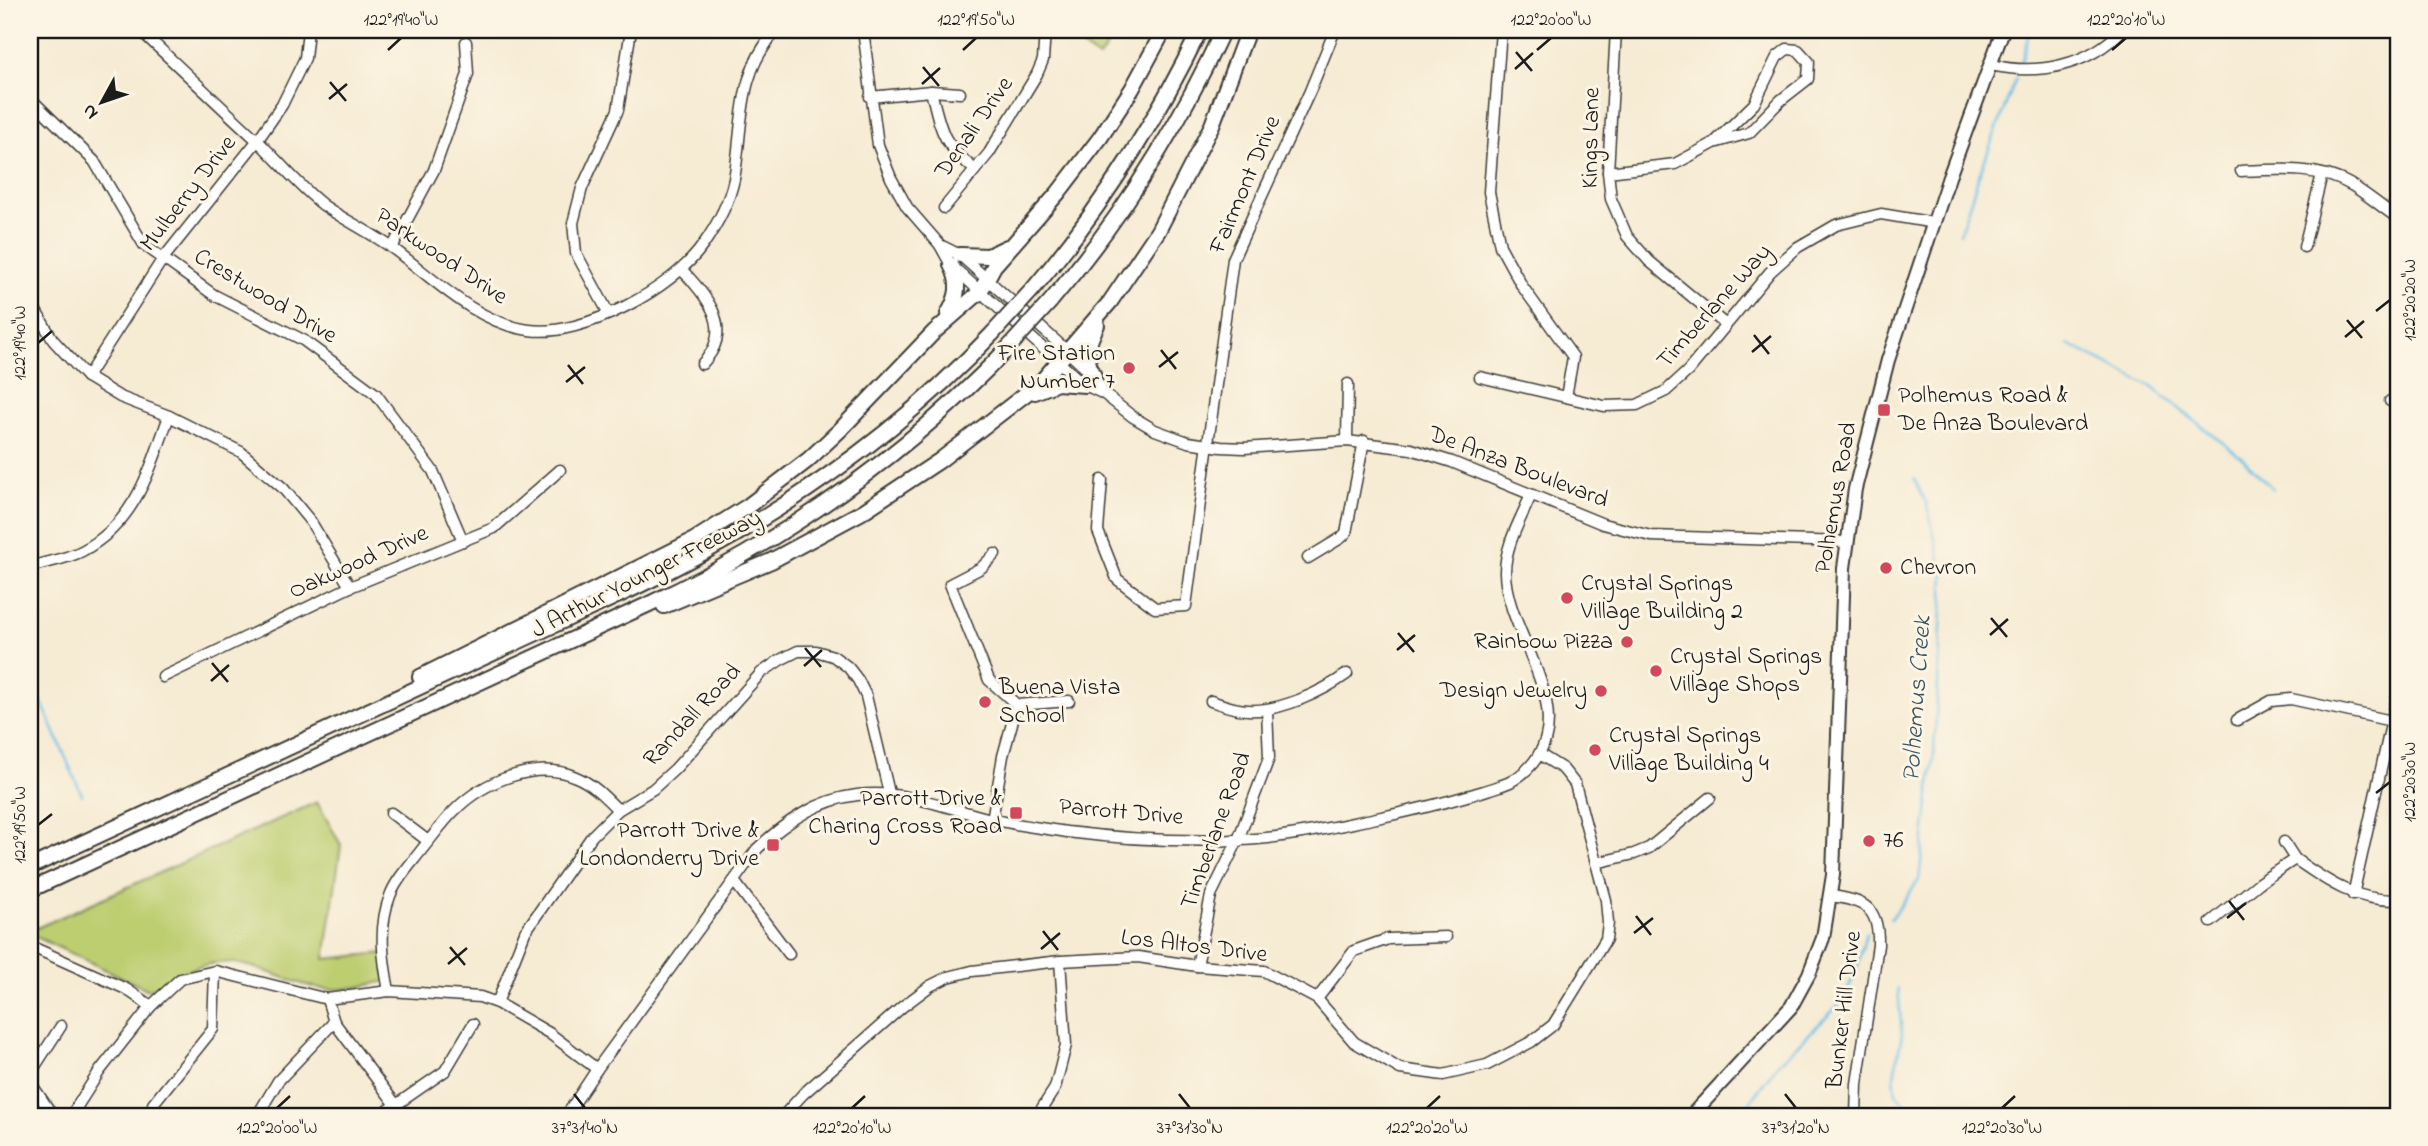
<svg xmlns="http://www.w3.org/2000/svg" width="2428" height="1146" font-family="'Indie Flower',sans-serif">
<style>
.green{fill:#bdce71;stroke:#6c7546;stroke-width:2}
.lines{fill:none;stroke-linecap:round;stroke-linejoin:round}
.stream{stroke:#6bc0e8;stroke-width:2.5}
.minor-casing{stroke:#3d3b37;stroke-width:13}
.major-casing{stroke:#3d3b37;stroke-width:16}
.highway-casing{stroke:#3d3b37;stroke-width:18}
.minor{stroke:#fff;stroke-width:10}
.major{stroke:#fff;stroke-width:12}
.highway{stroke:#fff;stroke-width:14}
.highway-bridge-casing{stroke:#3d3b37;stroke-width:18;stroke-linecap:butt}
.highway-bridge{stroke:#fff;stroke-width:14}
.ticks{fill:none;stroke:#1c1c1c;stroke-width:2.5}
.poi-dot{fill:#d1495b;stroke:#fcf5e5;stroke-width:2.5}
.labels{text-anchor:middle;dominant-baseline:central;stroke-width:6;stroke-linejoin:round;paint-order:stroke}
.street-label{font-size:24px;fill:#1c1c1c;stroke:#fcf5e5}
.poi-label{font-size:24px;fill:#1c1c1c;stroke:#fcf5e5;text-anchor:start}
.water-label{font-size:26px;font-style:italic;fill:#385563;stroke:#fcf5e5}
.neatline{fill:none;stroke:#1c1c1c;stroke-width:2.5}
.ticks-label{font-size:18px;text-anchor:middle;fill:#1c1c1c}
</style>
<rect width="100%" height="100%" fill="#fcf5e5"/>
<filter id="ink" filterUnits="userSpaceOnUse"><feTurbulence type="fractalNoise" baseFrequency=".0143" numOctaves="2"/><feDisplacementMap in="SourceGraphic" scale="14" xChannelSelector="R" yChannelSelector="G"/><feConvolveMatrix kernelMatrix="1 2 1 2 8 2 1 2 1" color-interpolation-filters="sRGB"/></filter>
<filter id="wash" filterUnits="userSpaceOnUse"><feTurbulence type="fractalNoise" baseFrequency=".00686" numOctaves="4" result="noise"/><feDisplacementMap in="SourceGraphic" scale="28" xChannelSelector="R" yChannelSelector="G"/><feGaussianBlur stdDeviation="1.57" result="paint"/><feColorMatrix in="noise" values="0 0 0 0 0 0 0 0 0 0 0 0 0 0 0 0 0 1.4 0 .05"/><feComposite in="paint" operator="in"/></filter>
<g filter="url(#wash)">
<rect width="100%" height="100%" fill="#f6ebd3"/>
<g class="green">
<path d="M 1058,30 L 1118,30 L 1099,58 Z"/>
<path d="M 317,802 L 341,845 L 325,959 L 383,953 L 387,981 C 364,986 342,992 318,988 C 293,983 270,971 245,965 C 212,956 177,973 149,990 L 30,934 L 30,931 Z"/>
</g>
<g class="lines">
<g class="stream">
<path d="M 2021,62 L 2030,30"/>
<path d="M 1960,233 L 1978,178 L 2016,78"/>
<path d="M 2068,344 L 2149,385 L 2241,457 L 2273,489"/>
<path d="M 32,680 L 82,795"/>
<path d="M 1891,919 L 1919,880 L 1934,753 L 1944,575 L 1926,502 L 1914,478"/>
<path d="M 1898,989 L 1902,1034 L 1894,1076 L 1896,1094 L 1915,1114 L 1922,1116"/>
<path d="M 1743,1116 L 1754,1096 L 1778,1064 L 1842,1002 L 1856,972 L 1866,933"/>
</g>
</g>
</g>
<g filter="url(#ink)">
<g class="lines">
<g class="minor-casing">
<g id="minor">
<path d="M 140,30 C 179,67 219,105 259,142 C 280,163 300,187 323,205 C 346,221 372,233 395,250 C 435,280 477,323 529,330 C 582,338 674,288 703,245 C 717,225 729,203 734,179 C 744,124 736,74 777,30"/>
<path d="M 863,30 L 878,145 L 891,178 L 907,207 L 940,245 L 951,265 L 1046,351 L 1085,385 L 1104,394 L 1133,417 L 1155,430 L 1188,442 L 1221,447 L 1244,448 L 1347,441 L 1411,449 L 1452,462 L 1603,524 L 1651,536 L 1846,542"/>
<path d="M 1501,30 L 1489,192 L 1500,246 L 1522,286 L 1573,357 L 1566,397"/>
<path d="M 1616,30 L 1608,172 L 1611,199 L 1627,236 L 1649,261 L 1726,325"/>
<path d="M 2389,30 L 2398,34"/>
<path d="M 1991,65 C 2038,76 2088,66 2122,30"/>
<path d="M 931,91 L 960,93"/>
<path d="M 870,97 L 931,91 C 942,134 941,141 975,170"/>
<path d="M 35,103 L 94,161 L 144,245 L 214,295 L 303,340 L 376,394 L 433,471 L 463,541"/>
<path d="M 2241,171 C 2278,169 2320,166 2353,186 C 2369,196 2383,208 2398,218"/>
<path d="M 1608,172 L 1675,164 L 1714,143 L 1749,133 L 1781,100 L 1808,79 L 1809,62 L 1798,50 L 1787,49 L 1777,57 L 1754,104 L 1714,143"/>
<path d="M 944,208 L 989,153 L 1037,74 L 1043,60 L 1045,30"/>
<path d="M 940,245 L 960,255 L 1056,341 L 1094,376 L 1104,394"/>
<path d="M 2304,247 L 2322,174"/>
<path d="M 392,248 L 434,170 L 468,74 L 466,42"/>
<path d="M 682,270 C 709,298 735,330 702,364"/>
<path d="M 30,301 L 53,340 L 87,377 L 120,397 L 169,416 L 241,452 L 283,488 L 311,522 L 350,587"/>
<path d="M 609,314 L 576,253 L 573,223 L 582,188 L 618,110 L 631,30"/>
<path d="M 87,377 L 162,260 L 257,141 L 282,105 L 305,58 L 308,30"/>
<path d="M 1480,377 L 1604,406 L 1637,405 L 1666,391 L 1688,371 L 1770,272 L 1798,247 L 1836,225 L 1881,214 L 1935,223"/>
<path d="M 2390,401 L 2398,403"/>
<path d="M 1347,441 L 1348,384"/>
<path d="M 1102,480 L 1098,531 L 1117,579 L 1155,608 L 1186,606 L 1233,259 L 1310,91 L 1335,30"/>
<path d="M 995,554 L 981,568 L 950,584 L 989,680 L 1017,705 L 1069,701"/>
<path d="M 1308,558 L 1341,538 L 1346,533 L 1364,441"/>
<path d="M 30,567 C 46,562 67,559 82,551 C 136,523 150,469 169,416"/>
<path d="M 163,677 L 350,587 L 494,528 L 560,470"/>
<path d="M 1211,701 C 1223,705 1235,710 1248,710 C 1280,712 1322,692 1347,674"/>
<path d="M 2237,720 L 2271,701 L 2291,699 L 2392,721"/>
<path d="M 391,813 L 428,841"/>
<path d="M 992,820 L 1003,756 L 1017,705"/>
<path d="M 2284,842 L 2295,859"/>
<path d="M 1596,863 L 1634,854 L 1649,848 L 1710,798"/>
<path d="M 734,881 L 789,954"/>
<path d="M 2353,895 L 2398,693"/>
<path d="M 1831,896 C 1866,901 1879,908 1878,945 L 1857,1084 L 1856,1116"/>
<path d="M 2211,922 L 2259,883 L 2295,859 C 2329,883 2356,901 2398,900"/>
<path d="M 30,946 L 126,989 L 151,1006"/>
<path d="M 1197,966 L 1211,895 L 1238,840 L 1269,758 L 1267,710"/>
<path d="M 389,991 C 383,960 378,927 390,896 C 396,879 412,863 423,848 C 433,836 443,822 454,811 C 482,782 536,759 576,777 C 593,784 605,797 618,810"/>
<path d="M 327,999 L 334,1022 L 396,1105 L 399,1116"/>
<path d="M 1317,999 L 1354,951 L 1388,939 L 1446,937"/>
<path d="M 497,1003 L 525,932 L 592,836 L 618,810 L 653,789 L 675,769 L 761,673 L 780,660 L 798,651 L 816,651 L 833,656 L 848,667 L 858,680 L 866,696 L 889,793"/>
<path d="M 30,1074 L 61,1026"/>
<path d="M 30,1082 L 53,1116"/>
<path d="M 153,1104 L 213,1029 L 215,971"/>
<path d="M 71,1116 L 99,1072 L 151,1006 L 180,979 L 215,971 L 327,999 L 389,991 L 480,997 L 497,1003 L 549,1033 L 597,1069"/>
<path d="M 145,1116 L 147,1113"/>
<path d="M 257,1116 L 278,1081 L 334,1022"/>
<path d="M 380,1116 L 445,1071 L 473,1024"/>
<path d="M 566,1116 L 597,1069 L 757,849 C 785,822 817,800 857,795 C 904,789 946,808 991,819 C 1015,825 1042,828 1067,832 C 1123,839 1180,842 1237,840 C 1282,839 1328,828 1372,819 C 1407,812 1440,804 1474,794 C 1486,790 1499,787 1510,782 C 1521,776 1531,767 1538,756 C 1573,701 1505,629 1505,572 C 1505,545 1521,519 1531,495"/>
<path d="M 783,1116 L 803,1094 L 902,1007 L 930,986 L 948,977 L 972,971 L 1060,961 L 1138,957 L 1197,966 L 1264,971 L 1317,999 L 1354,1042 L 1400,1069 L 1443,1075 L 1487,1065 L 1531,1042 L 1553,1025 L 1606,939 L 1608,923 L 1606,900 L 1575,784 L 1563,769 L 1539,754"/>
<path d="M 1037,1116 L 1055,1088 L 1066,1045 L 1060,961"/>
</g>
</g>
<g class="major-casing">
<path id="major" d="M 1691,1116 L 1791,1007 L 1809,974 L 1823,938 L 1833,875 L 1844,568 L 1855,489 L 1888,360 L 1949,177 L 2003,30"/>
</g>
<g class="highway-casing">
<g id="highway">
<path d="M 960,255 L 988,256 L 1007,247"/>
<path d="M 1033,289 C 1100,210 1155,123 1200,30"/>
<path d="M 1050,302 C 1120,220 1178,128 1223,30"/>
<path d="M 948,314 C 958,297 961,283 951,265"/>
<path d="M 1094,376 C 1083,358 1088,343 1097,325"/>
<path d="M 1035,392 L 1057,383 L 1085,385"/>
<path d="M 664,606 L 771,561 L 862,512 L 939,461 L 1040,383 L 1110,302 L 1158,231 L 1212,125 L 1248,30"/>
<path d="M 420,677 L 694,540 L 748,506 L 808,460 L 840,430 L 934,332 L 980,292 L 994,266 L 1058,193 L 1100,138 L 1132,89 L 1164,30"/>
<path d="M 30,867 L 632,589 C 767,525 890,442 993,333"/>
<path d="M 30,890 L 647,605 C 782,542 904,457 1008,348"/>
</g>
</g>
<use href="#minor" class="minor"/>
<use href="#major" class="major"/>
<use href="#highway" class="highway"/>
<g class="highway-bridge-casing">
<g id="highway-bridge">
<path d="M 993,333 L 1033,289"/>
<path d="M 1008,348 L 1050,302"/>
</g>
</g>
<use href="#highway-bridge" class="highway-bridge"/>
</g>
</g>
<path class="ticks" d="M 388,50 L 401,38M 963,50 L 976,38M 1537,50 L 1551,38M 2112,50 L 2126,38M 1516,52 L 1532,71M 923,67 L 939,86M 1515,69 L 1533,53M 330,82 L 346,101M 922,84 L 940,68M 329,99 L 347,84M 2376,311 L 2390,300M 2347,320 L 2362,338M 1754,335 L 1769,354M 2345,337 L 2364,321M 38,343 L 52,331M 1161,350 L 1176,369M 1752,352 L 1771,336M 568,365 L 583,384M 1159,367 L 1178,352M 566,382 L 585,367M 1991,618 L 2007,637M 1398,633 L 1414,652M 1990,635 L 2008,619M 805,648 L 821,667M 1397,650 L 1415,635M 212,663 L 228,682M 804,666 L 822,650M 211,681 L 229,665M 2376,793 L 2390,782M 38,825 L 52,814M 2229,901 L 2244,920M 1636,916 L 1651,935M 2227,918 L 2246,903M 1043,931 L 1058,950M 1634,933 L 1653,918M 450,947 L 465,965M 1041,949 L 1060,933M 448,964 L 467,948M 574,1094 L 585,1108M 1179,1094 L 1190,1108M 1785,1094 L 1796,1108M 277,1108 L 290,1096M 852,1108 L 865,1096M 1427,1108 L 1440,1096M 2002,1108 L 2015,1096"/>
<g class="poi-dot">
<circle cx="1129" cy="368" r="7"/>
<rect x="1877" y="403" width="14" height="14" rx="3.5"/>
<circle cx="1886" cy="568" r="7"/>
<circle cx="1567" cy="598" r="7"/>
<circle cx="1627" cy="642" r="7"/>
<circle cx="1656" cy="671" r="7"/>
<circle cx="1601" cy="691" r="7"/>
<circle cx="985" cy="702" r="7"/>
<circle cx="1595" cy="750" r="7"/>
<rect x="1009" y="806" width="14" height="14" rx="3.5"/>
<circle cx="1869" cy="841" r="7"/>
<rect x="766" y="838" width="14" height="14" rx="3.5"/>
</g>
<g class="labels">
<g class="street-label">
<text transform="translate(975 128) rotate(-55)">Denali Drive</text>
<text transform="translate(1592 138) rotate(-89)">Kings Lane</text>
<text transform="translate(1246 185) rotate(-67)">Fairmont Drive</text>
<text transform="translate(189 194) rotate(-52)">Mulberry Drive</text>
<text transform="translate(441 257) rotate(34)">Parkwood Drive</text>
<text transform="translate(265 297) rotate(31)">Crestwood Drive</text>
<text transform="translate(1715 307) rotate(-48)">Timberlane Way</text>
<text transform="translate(1518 468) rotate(21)">De Anza Boulevard</text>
<text transform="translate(1837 498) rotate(-80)">Polhemus Road</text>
<text transform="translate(359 563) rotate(-24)">Oakwood Drive</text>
<text transform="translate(647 575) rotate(-27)">J Arthur Younger Freeway</text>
<text transform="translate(693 716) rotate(-47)">Randall Road</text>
<text transform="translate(1121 813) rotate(5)">Parrott Drive</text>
<text transform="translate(1217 831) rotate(-70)">Timberlane Road</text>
<text transform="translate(1194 947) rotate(7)">Los Altos Drive</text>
<text transform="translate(1845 1010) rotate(-83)">Bunker Hill Drive</text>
</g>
<g class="poi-label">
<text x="1115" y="354" text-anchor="end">Fire Station<tspan x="1115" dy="28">Number 7</tspan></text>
<text x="1898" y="396">Polhemus Road &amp;<tspan x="1898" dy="28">De Anza Boulevard</tspan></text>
<text x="1900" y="568">Chevron</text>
<text x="1581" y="584">Crystal Springs<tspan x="1581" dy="28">Village Building 2</tspan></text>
<text x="1613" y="642" text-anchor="end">Rainbow Pizza</text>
<text x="1670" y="657">Crystal Springs<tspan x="1670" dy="28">Village Shops</tspan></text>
<text x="999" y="688">Buena Vista<tspan x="999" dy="28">School</tspan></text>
<text x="1587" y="691" text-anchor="end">Design Jewelry</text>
<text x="1609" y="736">Crystal Springs<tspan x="1609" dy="28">Village Building 4</tspan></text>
<text x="1002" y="799" text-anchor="end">Parrott Drive &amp;<tspan x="1002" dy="28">Charing Cross Road</tspan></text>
<text x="759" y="831" text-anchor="end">Parrott Drive &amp;<tspan x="759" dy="28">Londonderry Drive</tspan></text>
<text x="1883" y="841">76</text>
</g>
<g class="water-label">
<text transform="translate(1918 699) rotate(-86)">Polhemus Creek</text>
</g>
</g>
<rect width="2428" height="1146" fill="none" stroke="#fcf5e5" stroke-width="77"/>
<g transform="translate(102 102) rotate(230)" stroke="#fcf5e5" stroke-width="5" paint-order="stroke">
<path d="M0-5L12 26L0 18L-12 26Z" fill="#1c1c1c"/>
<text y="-10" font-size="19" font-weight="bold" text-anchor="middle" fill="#1c1c1c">N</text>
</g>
<rect x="38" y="38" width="2352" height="1070" class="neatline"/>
<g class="ticks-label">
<text x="401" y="25">122°19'40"W</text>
<text x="976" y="25">122°19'50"W</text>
<text x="1551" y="25">122°20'00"W</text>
<text x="2126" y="25">122°20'10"W</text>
<text transform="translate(2409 300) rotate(-90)" y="6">122°20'20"W</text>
<text transform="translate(19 343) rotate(-90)" y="6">122°19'40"W</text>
<text transform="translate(2409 782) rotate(-90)" y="6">122°20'30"W</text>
<text transform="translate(19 825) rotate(-90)" y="6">122°19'50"W</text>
<text x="277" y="1133">122°20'00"W</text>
<text x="585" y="1133">37°31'40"N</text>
<text x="852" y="1133">122°20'10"W</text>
<text x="1190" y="1133">37°31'30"N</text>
<text x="1427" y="1133">122°20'20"W</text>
<text x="1796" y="1133">37°31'20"N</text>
<text x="2002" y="1133">122°20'30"W</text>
</g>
</svg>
